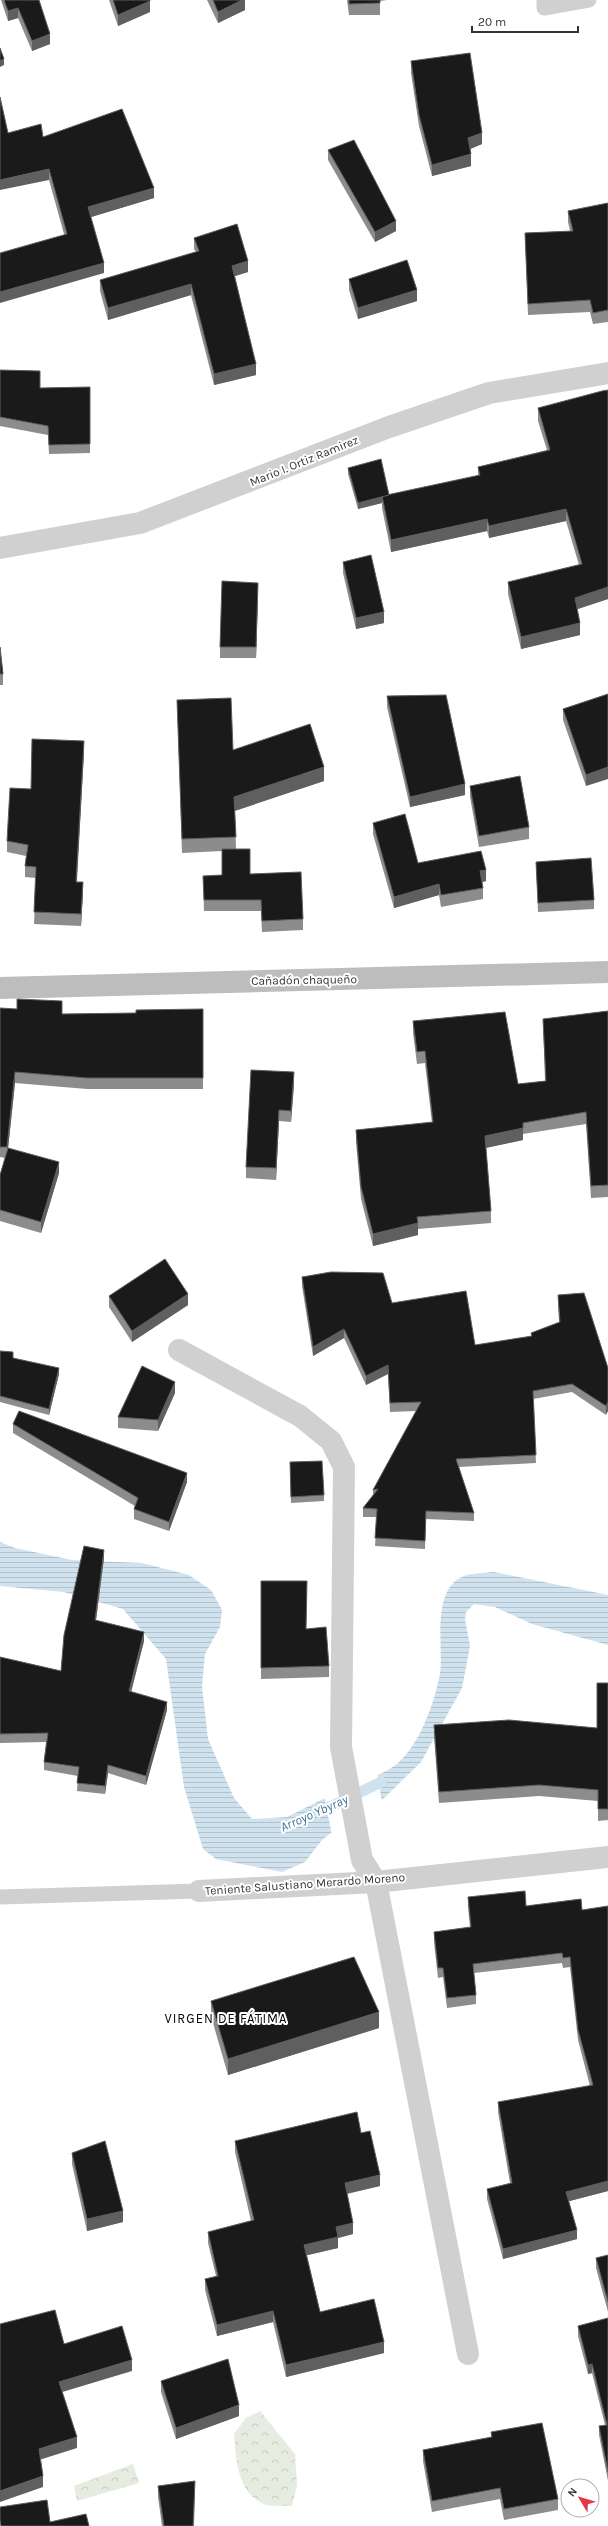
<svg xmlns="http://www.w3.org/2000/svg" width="608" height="2526" font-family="Karla,sans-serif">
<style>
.forest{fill:url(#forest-crowns)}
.water{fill:url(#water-rules)}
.pier{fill:#fff}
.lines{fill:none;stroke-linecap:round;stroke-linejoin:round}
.stream{stroke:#cfe2ee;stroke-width:11}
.service{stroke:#d0d0d0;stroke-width:15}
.minor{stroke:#d0d0d0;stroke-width:22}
.secondary{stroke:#bdbdbd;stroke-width:22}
.wall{fill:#8c8c8c}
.shaded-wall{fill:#5f5f5f}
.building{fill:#1a1a1a;stroke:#5f5f5f}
.labels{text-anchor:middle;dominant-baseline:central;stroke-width:4;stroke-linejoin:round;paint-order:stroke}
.street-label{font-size:12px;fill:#333;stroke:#fff}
.water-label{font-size:13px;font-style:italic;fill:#3f7597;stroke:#fff}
.neighbourhood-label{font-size:13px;letter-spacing:1px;fill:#000;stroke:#fff}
</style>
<defs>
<pattern id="forest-crowns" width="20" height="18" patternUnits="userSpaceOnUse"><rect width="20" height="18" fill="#e6ecdf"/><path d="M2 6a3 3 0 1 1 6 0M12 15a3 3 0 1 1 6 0" fill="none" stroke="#c6cbc0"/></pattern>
<pattern id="water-rules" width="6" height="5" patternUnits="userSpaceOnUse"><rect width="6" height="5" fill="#cfe2ee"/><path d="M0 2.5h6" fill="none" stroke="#b2c2cd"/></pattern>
</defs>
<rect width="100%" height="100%" fill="#fff"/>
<g class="forest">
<path d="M 260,2411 L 295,2454 L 297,2485 L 292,2506 C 284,2505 271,2507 264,2504 C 237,2493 236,2458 234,2434 L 246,2418 Z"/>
<path d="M 133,2464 L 139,2483 L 77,2501 L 74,2486 Z"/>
</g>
<g class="water">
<path d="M 0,1542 L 15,1548 L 72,1560 L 142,1563 L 189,1575 L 211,1590 L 222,1610 L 220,1627 L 205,1654 L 202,1687 L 208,1739 L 234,1798 L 252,1819 L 287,1817 L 335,1793 L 340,1826 L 322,1840 L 305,1862 L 282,1872 L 216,1859 L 203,1849 L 184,1787 L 166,1659 L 123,1609 L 64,1592 L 0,1586 Z"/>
<path d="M 494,1572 L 608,1595 L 608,1645 L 532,1624 L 495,1607 L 474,1604 L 466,1612 L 465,1619 L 470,1646 L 462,1688 L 421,1762 L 382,1800 L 365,1781 C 375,1776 388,1771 397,1764 C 420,1744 434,1704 440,1674 C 444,1648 430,1589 464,1576 C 473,1573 485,1573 494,1572 Z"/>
</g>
<g class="pier">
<path d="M 377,1772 L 382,1802 L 372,1809 L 363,1781 Z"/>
<path d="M 335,1791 L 342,1826 L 332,1835 L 324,1796 Z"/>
</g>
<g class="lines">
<path class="stream" d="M 324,1810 L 381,1782"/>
<g class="service">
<path d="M 544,0 L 544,8 L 589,0"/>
<path d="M 0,1897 L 199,1891"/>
</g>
<g class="minor">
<path d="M 0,548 L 140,523 L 389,427 L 489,393 L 608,373"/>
<path d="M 179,1350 L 300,1416 L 331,1441 L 344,1467 L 341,1747 L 362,1860 L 376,1882 L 468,2354"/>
<path d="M 199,1891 L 376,1882 L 608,1857"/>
</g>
<path class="secondary" d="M 0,988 L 608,972"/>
</g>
<g class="wall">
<path d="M 1,0 L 39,0 L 50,44 L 32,51 L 18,18 L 8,21 Z"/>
<path d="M 109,0 L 150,0 L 150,12 L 118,26 Z"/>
<path d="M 207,0 L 245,0 L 245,10 L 218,23 Z"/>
<path d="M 347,0 L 387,0 L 380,1 L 380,15 L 349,15 Z"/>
<path d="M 411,61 L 482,144 L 470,149 L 471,166 L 432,176 L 419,126 L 411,73 Z"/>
<path d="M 8,133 L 43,137 L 154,198 L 91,217 L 104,273 L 64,234 L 49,180 Z"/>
<path d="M 328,150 L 396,231 L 375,242 L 328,160 Z"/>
<path d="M 608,203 L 608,322 L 593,324 L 590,312 L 528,315 L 525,233 L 570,231 L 568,222 L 568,211 Z"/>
<path d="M 194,238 L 248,272 L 235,276 L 256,375 L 214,385 L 191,295 L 108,320 L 100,291 L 100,280 L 196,252 L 194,249 Z"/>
<path d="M 349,279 L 417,301 L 358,319 L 349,290 Z"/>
<path d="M 0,370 L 40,388 L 90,387 L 90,453 L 49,454 L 48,435 L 0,426 Z"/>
<path d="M 538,408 L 608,599 L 577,609 L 580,635 L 521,649 L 508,594 L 508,582 L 579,565 L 566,521 L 489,538 L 487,531 L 391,552 L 382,508 L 382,503 L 358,509 L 348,474 L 348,468 L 389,495 L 478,476 L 478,467 L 547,450 L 538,421 Z"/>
<path d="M 343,562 L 384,623 L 356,629 L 343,573 Z"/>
<path d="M 258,594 L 256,658 L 220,658 L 220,647 Z"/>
<path d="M 0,647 L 3,674 L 3,685 L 0,685 Z"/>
<path d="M 608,694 L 586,786 L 563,720 L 563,709 Z"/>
<path d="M 387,696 L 465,795 L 410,807 L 387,707 Z"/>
<path d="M 177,700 L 233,750 L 324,781 L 235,811 L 236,849 L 250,874 L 303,919 L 303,930 L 262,932 L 261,911 L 204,911 L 203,876 L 222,875 L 222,851 L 182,853 Z"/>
<path d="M 84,752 L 77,882 L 83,893 L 81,926 L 34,924 L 36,878 L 25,877 L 25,866 L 26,856 L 7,852 L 7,841 L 31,789 Z"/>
<path d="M 470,786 L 529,827 L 529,839 L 479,847 L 470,797 Z"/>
<path d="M 373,823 L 418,863 L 486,881 L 481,882 L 483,888 L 483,899 L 441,907 L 439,895 L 394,908 L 373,834 Z"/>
<path d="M 536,862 L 594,900 L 594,909 L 538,912 Z"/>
<path d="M 0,1008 L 62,1014 L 136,1013 L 203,1009 L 203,1089 L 87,1089 L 15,1083 L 8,1149 L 59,1173 L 41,1233 L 0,1221 L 0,1175 L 5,1158 L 0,1157 Z"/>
<path d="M 608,1011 L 608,1197 L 591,1198 L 586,1124 L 523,1134 L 523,1140 L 486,1148 L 491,1211 L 491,1223 L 418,1229 L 418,1235 L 373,1246 L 361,1199 L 356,1142 L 356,1130 L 432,1123 L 425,1063 L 417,1064 L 413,1033 L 413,1021 L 518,1084 L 545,1081 L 543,1019 Z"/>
<path d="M 294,1084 L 291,1122 L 279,1121 L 276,1180 L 246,1178 L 246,1167 Z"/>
<path d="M 302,1277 L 392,1303 L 475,1345 L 531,1337 L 531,1333 L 559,1322 L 558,1304 L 558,1295 L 608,1368 L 606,1415 L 572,1392 L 533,1399 L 536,1463 L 459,1467 L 474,1513 L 474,1521 L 426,1519 L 425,1549 L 375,1546 L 377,1517 L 363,1517 L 363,1508 L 373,1496 L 373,1490 L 416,1411 L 390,1412 L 388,1374 L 366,1385 L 344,1338 L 313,1356 L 302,1286 Z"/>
<path d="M 109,1296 L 188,1305 L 132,1342 L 109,1307 Z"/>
<path d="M 0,1351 L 13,1358 L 59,1374 L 49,1415 L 0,1402 Z"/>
<path d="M 175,1393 L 158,1431 L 118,1428 L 118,1417 Z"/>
<path d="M 13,1424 L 187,1482 L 169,1531 L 134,1519 L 134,1509 L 135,1506 L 13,1433 Z"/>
<path d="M 290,1468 L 324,1495 L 324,1501 L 291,1503 Z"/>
<path d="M 104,1558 L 96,1620 L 144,1641 L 131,1692 L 167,1710 L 146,1785 L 108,1773 L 105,1794 L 77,1791 L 78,1776 L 44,1770 L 44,1762 L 46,1742 L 0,1743 L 0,1657 L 61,1671 Z"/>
<path d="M 261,1581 L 307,1592 L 306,1629 L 329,1666 L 329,1677 L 261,1679 Z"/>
<path d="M 608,1683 L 608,1820 L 598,1821 L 598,1801 L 539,1796 L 439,1803 L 434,1736 L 434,1725 L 597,1728 Z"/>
<path d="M 468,1897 L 526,1906 L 581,1899 L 608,2191 L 569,2201 L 577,2239 L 503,2259 L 487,2199 L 487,2189 L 510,2183 L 498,2112 L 498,2102 L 590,2086 L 578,2040 L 570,1967 L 563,1968 L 562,1963 L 474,1973 L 476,1995 L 476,2004 L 447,2008 L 443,1977 L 438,1978 L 434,1942 L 434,1932 L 470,1927 L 468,1907 Z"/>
<path d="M 211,2001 L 379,2028 L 228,2075 L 211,2016 Z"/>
<path d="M 361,2133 L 380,2186 L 347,2194 L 353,2234 L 338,2238 L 338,2248 L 307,2255 L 320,2312 L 384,2353 L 286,2377 L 273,2322 L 217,2336 L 205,2290 L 205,2279 L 216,2276 L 208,2243 L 208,2232 L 251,2221 L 235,2152 L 235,2141 Z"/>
<path d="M 72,2153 L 123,2222 L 87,2231 L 72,2164 Z"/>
<path d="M 608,2255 L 608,2312 L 596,2268 L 596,2258 Z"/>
<path d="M 608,2318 L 608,2481 L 599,2435 L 599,2426 L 605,2425 L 592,2373 L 588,2374 L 578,2336 L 578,2326 Z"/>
<path d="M 161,2381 L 239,2416 L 176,2439 L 161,2392 Z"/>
<path d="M 491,2432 L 558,2499 L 558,2510 L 504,2520 L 500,2499 L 432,2512 L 423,2461 L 423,2450 L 491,2437 Z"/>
<path d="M 158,2486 L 195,2492 L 194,2526 L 162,2526 L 158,2497 Z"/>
</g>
<g class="shaded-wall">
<path d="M 242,0 L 245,0 L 245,10 L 218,23 L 218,12 Z"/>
<path d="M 150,1 L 150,12 L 118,26 L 118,15 Z"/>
<path d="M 18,8 L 18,18 L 8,21 L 8,11 Z"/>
<path d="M 50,34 L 50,44 L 32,51 L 32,41 Z"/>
<path d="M 4,59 L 4,65 L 0,67 L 0,61 Z"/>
<path d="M 482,133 L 482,144 L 468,150 L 468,138 Z"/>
<path d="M 471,154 L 471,166 L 432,176 L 432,165 Z"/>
<path d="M 49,169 L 49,180 L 0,190 L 0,180 Z"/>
<path d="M 154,188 L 154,198 L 88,218 L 88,207 Z"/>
<path d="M 396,221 L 396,231 L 375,242 L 375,232 Z"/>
<path d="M 248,261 L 248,272 L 232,277 L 232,266 Z"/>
<path d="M 104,263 L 104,273 L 0,303 L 0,292 Z"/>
<path d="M 191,284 L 191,295 L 108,320 L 108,308 Z"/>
<path d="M 417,290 L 417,301 L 358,319 L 358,308 Z"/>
<path d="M 256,364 L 256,375 L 214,385 L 214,374 Z"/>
<path d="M 382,497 L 382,503 L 358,509 L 358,503 Z"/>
<path d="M 566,509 L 566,521 L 489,538 L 489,526 Z"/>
<path d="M 487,519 L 487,531 L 391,552 L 391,540 Z"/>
<path d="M 258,583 L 258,594 L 256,658 L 256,647 Z"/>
<path d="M 608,587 L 608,599 L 575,610 L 575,598 Z"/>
<path d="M 384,612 L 384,623 L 356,629 L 356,618 Z"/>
<path d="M 580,623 L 580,635 L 521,649 L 521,637 Z"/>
<path d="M 84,741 L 84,752 L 76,893 L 76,882 Z"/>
<path d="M 324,767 L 324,781 L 234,811 L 234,797 Z"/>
<path d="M 608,767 L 608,779 L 586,786 L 586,775 Z"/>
<path d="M 465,784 L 465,795 L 410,807 L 410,797 Z"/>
<path d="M 486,870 L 486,881 L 480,883 L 480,871 Z"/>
<path d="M 83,882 L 83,893 L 81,926 L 81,914 Z"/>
<path d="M 439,884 L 439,895 L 394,908 L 394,897 Z"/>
<path d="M 15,1072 L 15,1083 L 7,1158 L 7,1147 Z"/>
<path d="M 294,1072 L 294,1084 L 291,1122 L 291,1111 Z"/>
<path d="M 279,1110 L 279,1121 L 276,1180 L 276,1168 Z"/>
<path d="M 523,1128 L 523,1140 L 485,1148 L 485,1136 Z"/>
<path d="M 59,1162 L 59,1173 L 41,1233 L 41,1222 Z"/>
<path d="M 418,1223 L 418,1235 L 373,1246 L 373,1234 Z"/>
<path d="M 188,1294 L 188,1305 L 132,1342 L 132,1331 Z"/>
<path d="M 344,1329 L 344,1338 L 313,1356 L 313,1347 Z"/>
<path d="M 388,1365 L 388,1374 L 366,1385 L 366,1376 Z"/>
<path d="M 59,1368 L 59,1374 L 49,1415 L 49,1409 Z"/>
<path d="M 175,1382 L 175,1393 L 158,1431 L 158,1420 Z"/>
<path d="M 608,1402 L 608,1411 L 606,1415 L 606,1406 Z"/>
<path d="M 187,1473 L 187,1482 L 169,1531 L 169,1522 Z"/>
<path d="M 104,1550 L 104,1558 L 95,1628 L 95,1620 Z"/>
<path d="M 144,1632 L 144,1641 L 129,1700 L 129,1691 Z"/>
<path d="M 167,1702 L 167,1710 L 146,1785 L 146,1776 Z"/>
<path d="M 108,1765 L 108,1773 L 105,1794 L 105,1786 Z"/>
<path d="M 379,2012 L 379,2028 L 228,2075 L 228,2059 Z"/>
<path d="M 380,2175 L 380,2186 L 345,2194 L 345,2183 Z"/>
<path d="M 608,2181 L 608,2191 L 566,2202 L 566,2192 Z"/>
<path d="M 123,2211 L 123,2222 L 87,2231 L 87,2219 Z"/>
<path d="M 353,2223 L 353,2234 L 338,2238 L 338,2248 L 304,2256 L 304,2245 L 336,2227 Z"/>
<path d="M 577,2230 L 577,2239 L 503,2259 L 503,2249 Z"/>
<path d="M 273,2311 L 273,2322 L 217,2336 L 217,2325 Z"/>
<path d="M 384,2342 L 384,2353 L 286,2377 L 286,2365 Z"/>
<path d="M 132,2360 L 132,2371 L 59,2393 L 59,2382 Z"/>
<path d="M 592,2364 L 592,2373 L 588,2374 L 588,2365 Z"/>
<path d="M 239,2405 L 239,2416 L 176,2439 L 176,2428 Z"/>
<path d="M 77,2437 L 77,2448 L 39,2460 L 39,2449 Z"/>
<path d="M 43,2476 L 43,2487 L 0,2502 L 0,2491 Z"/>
</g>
<g class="building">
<path d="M 4,0 L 39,0 L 50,34 L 32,41 L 18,8 L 8,11 Z"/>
<path d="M 113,0 L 150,0 L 150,1 L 118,15 Z"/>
<path d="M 213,0 L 242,0 L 218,12 Z"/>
<path d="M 349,0 L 380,0 L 380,3 L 349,4 Z"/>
<path d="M 0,48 L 4,59 L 0,61 Z"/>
<path d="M 470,53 L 482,133 L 468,138 L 471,154 L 432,165 L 419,115 L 411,61 Z"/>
<path d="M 0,97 L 8,133 L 41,124 L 43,137 L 122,109 L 154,188 L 88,207 L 104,263 L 0,292 L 0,253 L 67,234 L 49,169 L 0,180 Z"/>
<path d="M 354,140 L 396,221 L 375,232 L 328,150 Z"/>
<path d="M 608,203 L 608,310 L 593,313 L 590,300 L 528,304 L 525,233 L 573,231 L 568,211 Z"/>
<path d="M 237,224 L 248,261 L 232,266 L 256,364 L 214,374 L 191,284 L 108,308 L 100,280 L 199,251 L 194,238 Z"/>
<path d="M 407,260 L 417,290 L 358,308 L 349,279 Z"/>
<path d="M 0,370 L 40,371 L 40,388 L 90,387 L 90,444 L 49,445 L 48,426 L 0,417 Z"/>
<path d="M 608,390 L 608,587 L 575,598 L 580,623 L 521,637 L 508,582 L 582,564 L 566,509 L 489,526 L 487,519 L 391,540 L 382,496 L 480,475 L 478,467 L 550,450 L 538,408 L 602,391 Z"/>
<path d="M 381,459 L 389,495 L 358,503 L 348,468 Z"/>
<path d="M 371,555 L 384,612 L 356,618 L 343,562 Z"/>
<path d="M 222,581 L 258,583 L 256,647 L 220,647 Z"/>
<path d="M 0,647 L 3,674 L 0,674 Z"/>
<path d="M 608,694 L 608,767 L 586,775 L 563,709 Z"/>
<path d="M 446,695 L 465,784 L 410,797 L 387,696 Z"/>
<path d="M 231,698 L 233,750 L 310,724 L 324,767 L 234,797 L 236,837 L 182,839 L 177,700 Z"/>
<path d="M 32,739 L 84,741 L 76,882 L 83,882 L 81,914 L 34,912 L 36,867 L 25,866 L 28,845 L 7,841 L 10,788 L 31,789 Z"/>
<path d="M 520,776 L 529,827 L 479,836 L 470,786 Z"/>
<path d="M 405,814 L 418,863 L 481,851 L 486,870 L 480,871 L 483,888 L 441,895 L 439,884 L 394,897 L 373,823 Z"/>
<path d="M 222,849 L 250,849 L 250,874 L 301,872 L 303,919 L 262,921 L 261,900 L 204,900 L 203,876 L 222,875 Z"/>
<path d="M 591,858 L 594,900 L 538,903 L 536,862 Z"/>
<path d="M 17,999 L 62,1001 L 62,1014 L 136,1013 L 136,1010 L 203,1009 L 203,1078 L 87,1078 L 15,1072 L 7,1147 L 0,1147 L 0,1008 L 17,1009 Z"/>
<path d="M 608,1011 L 608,1185 L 591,1186 L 586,1112 L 523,1123 L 523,1128 L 485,1136 L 491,1211 L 417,1217 L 418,1223 L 373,1234 L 361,1187 L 356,1130 L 433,1122 L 425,1051 L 417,1052 L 413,1021 L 505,1012 L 518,1084 L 546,1081 L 543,1019 Z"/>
<path d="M 251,1070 L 294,1072 L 291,1111 L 279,1110 L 276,1168 L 246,1167 Z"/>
<path d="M 8,1148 L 59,1162 L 41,1222 L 0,1210 L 0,1175 Z"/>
<path d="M 165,1259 L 188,1294 L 132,1331 L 109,1296 Z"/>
<path d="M 331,1272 L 383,1273 L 392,1303 L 466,1291 L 475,1345 L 532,1336 L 531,1333 L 560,1322 L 558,1295 L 584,1293 L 608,1368 L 608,1402 L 606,1406 L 572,1384 L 533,1391 L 536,1455 L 456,1459 L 474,1513 L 426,1511 L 425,1541 L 375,1538 L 377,1509 L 363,1508 L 378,1489 L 373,1490 L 421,1402 L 390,1403 L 388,1365 L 366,1376 L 344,1329 L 313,1347 L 302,1277 Z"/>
<path d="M 0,1351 L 13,1352 L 13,1358 L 59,1368 L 49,1409 L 0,1396 Z"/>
<path d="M 142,1366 L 175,1382 L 158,1420 L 118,1417 Z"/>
<path d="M 19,1411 L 187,1473 L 169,1522 L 134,1509 L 138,1498 L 13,1424 Z"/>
<path d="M 322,1461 L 324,1495 L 291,1497 L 290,1462 Z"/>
<path d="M 84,1546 L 104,1550 L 95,1620 L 144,1632 L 129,1691 L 167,1702 L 146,1776 L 108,1765 L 105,1786 L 77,1783 L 79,1767 L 44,1762 L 48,1733 L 0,1734 L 0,1657 L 61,1671 L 64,1635 Z"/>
<path d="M 261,1581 L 307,1581 L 306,1629 L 326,1627 L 329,1666 L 261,1668 Z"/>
<path d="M 597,1683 L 608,1683 L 608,1809 L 598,1809 L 598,1790 L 539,1785 L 439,1792 L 434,1725 L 509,1720 L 597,1728 Z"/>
<path d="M 525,1891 L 526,1906 L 581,1899 L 582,1910 L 608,1906 L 608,2181 L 566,2192 L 577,2230 L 503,2249 L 487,2189 L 512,2183 L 498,2102 L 593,2085 L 578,2030 L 570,1957 L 563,1958 L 562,1953 L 473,1964 L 476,1995 L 447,1998 L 443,1968 L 438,1968 L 434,1932 L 471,1927 L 468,1897 Z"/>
<path d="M 354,1957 L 379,2012 L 228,2059 L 211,2001 Z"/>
<path d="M 357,2112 L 361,2133 L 370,2131 L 380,2175 L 345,2183 L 353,2223 L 336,2227 L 338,2237 L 304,2245 L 320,2312 L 374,2299 L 384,2342 L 286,2365 L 273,2311 L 217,2325 L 205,2279 L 218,2276 L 208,2232 L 254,2220 L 235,2141 Z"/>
<path d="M 105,2141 L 123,2211 L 87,2219 L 72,2153 Z"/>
<path d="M 608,2255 L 608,2302 L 596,2258 Z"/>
<path d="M 55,2310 L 64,2344 L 122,2326 L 132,2360 L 59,2382 L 77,2437 L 39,2449 L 43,2476 L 0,2491 L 0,2324 Z"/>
<path d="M 608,2318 L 608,2472 L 599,2426 L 607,2425 L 592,2364 L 588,2365 L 578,2326 Z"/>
<path d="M 228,2359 L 239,2405 L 176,2428 L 161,2381 Z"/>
<path d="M 542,2423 L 558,2499 L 504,2509 L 500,2488 L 432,2501 L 423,2450 L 492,2437 L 491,2432 Z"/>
<path d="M 195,2481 L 193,2526 L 164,2526 L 158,2486 Z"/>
<path d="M 47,2500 L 50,2522 L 86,2514 L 89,2526 L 1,2526 L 0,2520 L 0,2507 Z"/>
</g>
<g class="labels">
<g class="street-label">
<text transform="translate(304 461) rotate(-22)">Mario I. Ortiz Ramirez</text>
<text transform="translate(304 980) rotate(-1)">Cañadón chaqueño</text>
<text transform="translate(305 1884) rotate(-4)">Teniente Salustiano Merardo Moreno</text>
</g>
<g class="water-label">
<text transform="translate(314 1813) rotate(-24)">Arroyo Ybyray</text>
</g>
<g class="neighbourhood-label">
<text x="226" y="2018">VIRGEN DE FÁTIMA</text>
</g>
</g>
<g transform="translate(580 2498) rotate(308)"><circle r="19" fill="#ffffff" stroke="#adadad"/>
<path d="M0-3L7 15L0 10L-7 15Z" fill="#e63946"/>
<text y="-6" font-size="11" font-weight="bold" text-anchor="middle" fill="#333333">N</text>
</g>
<path d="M472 26v6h106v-6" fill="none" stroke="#333333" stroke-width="2"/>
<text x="478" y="26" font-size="12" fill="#333333" stroke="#ffffff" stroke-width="3" paint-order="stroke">20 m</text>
</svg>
